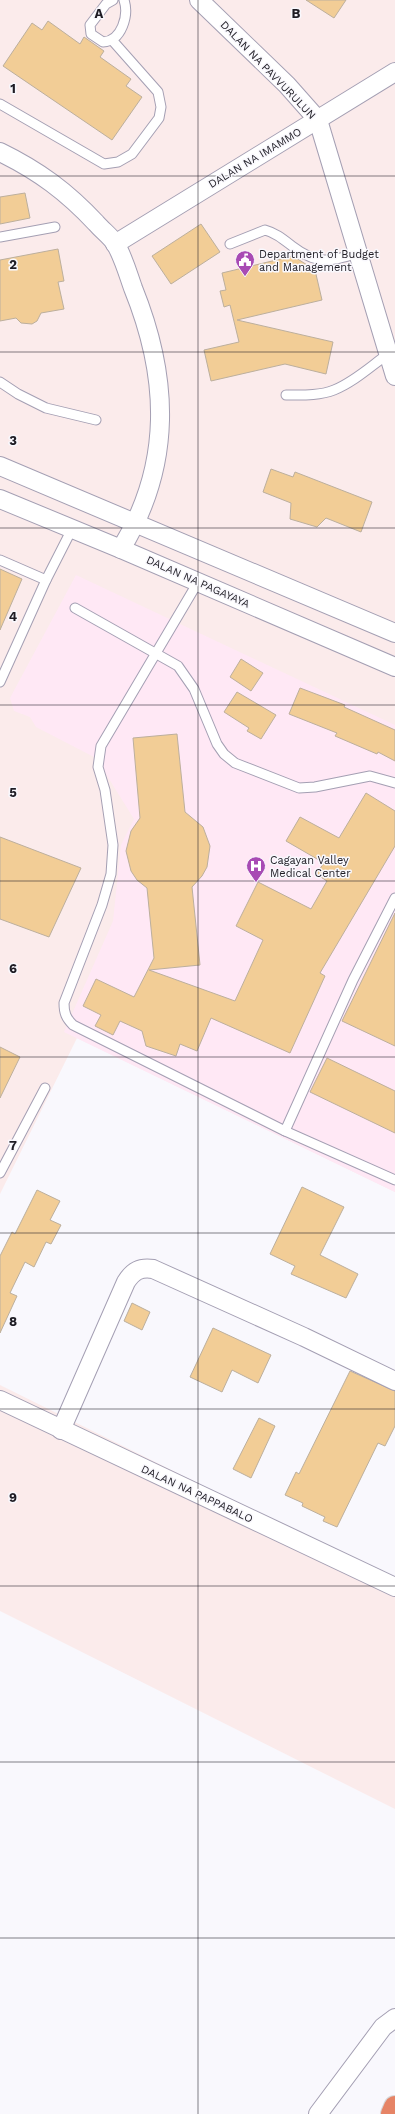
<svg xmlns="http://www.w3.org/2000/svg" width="395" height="2114" font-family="'Work Sans',sans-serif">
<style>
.commercial{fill:#fbebeb}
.medical{fill:#ffe8f5}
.building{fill:#f2cd96;stroke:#bcaf9d}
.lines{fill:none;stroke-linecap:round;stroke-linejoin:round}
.service-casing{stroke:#a49fb3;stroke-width:11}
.minor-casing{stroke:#a49fb3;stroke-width:20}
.trunk-casing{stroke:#d6d6d8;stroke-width:24}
.service{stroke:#fff;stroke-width:9}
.minor{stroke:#fff;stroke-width:18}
.trunk{stroke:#e68466;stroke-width:22}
.grid{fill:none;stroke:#1e1c24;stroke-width:1;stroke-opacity:0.55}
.labels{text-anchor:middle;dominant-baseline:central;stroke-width:3;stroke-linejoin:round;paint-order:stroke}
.street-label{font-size:11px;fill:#1e1c24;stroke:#f9f8fd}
.poi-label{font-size:11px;fill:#1e1c24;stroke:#f9f8fd;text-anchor:start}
.grid-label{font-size:13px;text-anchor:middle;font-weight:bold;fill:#1e1c24;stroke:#f9f8fd;stroke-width:3;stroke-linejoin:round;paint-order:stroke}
</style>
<rect width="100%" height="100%" fill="#f9f8fd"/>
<g class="commercial">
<path d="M 0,0 L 395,0 L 395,1192 L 77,1038 L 0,1194 Z"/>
<path d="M 0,1385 L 395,1581 L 395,1809 L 0,1611 Z"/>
</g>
<path class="medical" d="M 76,575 L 395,725 L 395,1192 L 64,1032 L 113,921 L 121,845 L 134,819 L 96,758 L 36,727 L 30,717 L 14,711 L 10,698 Z"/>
<g class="building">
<path d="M 306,0 L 346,0 L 334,18 Z"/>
<path d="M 48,21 L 80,44 L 84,37 L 104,51 L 100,57 L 131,79 L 126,86 L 142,97 L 112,140 L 3,66 L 32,23 L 42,30 Z"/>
<path d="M 25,193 L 30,218 L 0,224 L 0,197 Z"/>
<path d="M 201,224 L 220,252 L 171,284 L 152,256 Z"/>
<path d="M 58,249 L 64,281 L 58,282 L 64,309 L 41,313 L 37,321 L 32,324 L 21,323 L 16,318 L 0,321 L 0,260 Z"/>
<path d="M 293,256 L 315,270 L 322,300 L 237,320 L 333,342 L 326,374 L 285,364 L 211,381 L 204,350 L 239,342 L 230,305 L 224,307 L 220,291 L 226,290 L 222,273 Z"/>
<path d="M 271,469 L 293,477 L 295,472 L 372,502 L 361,532 L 326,518 L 317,527 L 290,519 L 291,503 L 263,492 Z"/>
<path d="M 0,569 L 22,579 L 0,630 Z"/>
<path d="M 241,659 L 263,673 L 251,691 L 230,677 Z"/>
<path d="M 300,688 L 345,705 L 344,707 L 395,730 L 395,761 L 378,752 L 377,754 L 335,736 L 337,733 L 289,714 Z"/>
<path d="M 237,692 L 276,715 L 261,739 L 247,731 L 249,728 L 224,712 Z"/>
<path d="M 177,734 L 185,812 L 203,827 L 210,846 L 207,867 L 202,876 L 192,887 L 200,965 L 149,970 L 235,1001 L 263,940 L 236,926 L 258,882 L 311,909 L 327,881 L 316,874 L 324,863 L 286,841 L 300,817 L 339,838 L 366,793 L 395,811 L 395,846 L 320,973 L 325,976 L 290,1053 L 211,1018 L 197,1051 L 180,1044 L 176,1056 L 146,1046 L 142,1031 L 120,1021 L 113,1035 L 95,1026 L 101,1015 L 83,1006 L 96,979 L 134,997 L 154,958 L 147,888 L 137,880 L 131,871 L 126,851 L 131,831 L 140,818 L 133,738 Z"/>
<path d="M 0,837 L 81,868 L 49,937 L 0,919 Z"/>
<path d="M 395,913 L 395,1046 L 342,1021 Z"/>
<path d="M 0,1047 L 20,1057 L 0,1098 Z"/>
<path d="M 327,1058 L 395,1091 L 395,1133 L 310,1092 Z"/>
<path d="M 302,1187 L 344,1207 L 320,1255 L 358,1274 L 346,1298 L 291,1274 L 295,1266 L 270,1254 Z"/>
<path d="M 37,1190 L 60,1201 L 50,1220 L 61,1225 L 51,1244 L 46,1242 L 34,1267 L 25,1262 L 10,1293 L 17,1296 L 0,1333 L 0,1256 L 12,1232 L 15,1234 Z"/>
<path d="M 132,1303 L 150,1312 L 142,1330 L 124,1321 Z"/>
<path d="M 213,1328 L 271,1355 L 258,1383 L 232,1370 L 222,1392 L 190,1377 Z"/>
<path d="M 350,1371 L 395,1391 L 395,1426 L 385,1446 L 378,1443 L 337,1527 L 323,1521 L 325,1517 L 302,1506 L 303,1503 L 285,1495 L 296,1472 L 299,1474 Z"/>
<path d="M 259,1418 L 275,1426 L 251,1478 L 233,1469 Z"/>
</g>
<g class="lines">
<g class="service-casing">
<g id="service">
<path d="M 113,0 L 106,4 L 90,25 L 91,34 L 103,42 C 122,41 129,15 124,0"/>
<path d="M 0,104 L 104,164 L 118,162 L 132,154 L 159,118 L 161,107 L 158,92 L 112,40"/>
<path d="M 0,237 L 55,227"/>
<path d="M 230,244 L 265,230 C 276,233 283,239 292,246 C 317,265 329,262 358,253"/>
<path d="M 0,382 L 18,394 L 46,408 L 96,420"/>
<path d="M 286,395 C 301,395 319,396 334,390 C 354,382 371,366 388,354"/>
<path d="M 0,560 L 46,580"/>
<path d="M 198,582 L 101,746 L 98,767 L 105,790 L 113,845 L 111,874 L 102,905 L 64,1003 C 64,1013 66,1018 73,1025 L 285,1131 L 395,1180"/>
<path d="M 75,608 L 178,666 L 194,689 L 217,744 L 224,754 L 235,763 L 299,788 L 315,787 L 370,776 L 395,783"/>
<path d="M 0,682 L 46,580 L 72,529"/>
<path d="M 285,1131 L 353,980 L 395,898"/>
<path d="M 0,1173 L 45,1088"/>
</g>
</g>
<g class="minor-casing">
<g id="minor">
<path d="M 199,0 L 287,85 L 318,120 L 395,376"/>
<path d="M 0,152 C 39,171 67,192 96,223 C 102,230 110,236 115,243 C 123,256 128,274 133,288 C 169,377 173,464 121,549"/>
<path d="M 115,244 L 395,72"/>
<path d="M 0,466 L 395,633"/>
<path d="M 0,499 L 121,549 L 395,667"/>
<path d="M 0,1400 L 395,1587"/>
<path d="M 61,1430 L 126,1282 C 133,1271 140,1267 153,1269 L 304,1337 L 395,1381"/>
<path d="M 318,2114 L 383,2027 L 395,2018"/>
</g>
</g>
<g class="trunk-casing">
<path id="trunk" d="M 392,2114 L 395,2107"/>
</g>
<use href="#service" class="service"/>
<use href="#minor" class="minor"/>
<use href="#trunk" class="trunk"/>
</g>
<path class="grid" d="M 198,0 L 198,2114M 0,176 L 395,176M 0,352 L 395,352M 0,528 L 395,528M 0,705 L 395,705M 0,881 L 395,881M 0,1057 L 395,1057M 0,1233 L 395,1233M 0,1409 L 395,1409M 0,1586 L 395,1586M 0,1762 L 395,1762M 0,1938 L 395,1938"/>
<defs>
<g id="civic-pin" transform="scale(1)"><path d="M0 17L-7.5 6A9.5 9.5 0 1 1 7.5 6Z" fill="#a84bb4" stroke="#f9f8fd"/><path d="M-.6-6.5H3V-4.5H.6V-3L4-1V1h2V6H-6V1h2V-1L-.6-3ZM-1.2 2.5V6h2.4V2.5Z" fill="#fff"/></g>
<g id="hospital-pin" transform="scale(1)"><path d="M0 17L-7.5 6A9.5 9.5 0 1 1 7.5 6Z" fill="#a84bb4" stroke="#f9f8fd"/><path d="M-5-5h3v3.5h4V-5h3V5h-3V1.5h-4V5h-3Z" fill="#fff"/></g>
</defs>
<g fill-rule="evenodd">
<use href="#civic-pin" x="245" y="260"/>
<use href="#hospital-pin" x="256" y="866"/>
</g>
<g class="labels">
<g class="street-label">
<text transform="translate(268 70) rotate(46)">DALAN NA PAVVURULUN</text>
<text transform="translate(255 158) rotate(-31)">DALAN NA IMAMMO</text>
<text transform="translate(198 582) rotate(24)">DALAN NA PAGAYAYA</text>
<text transform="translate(197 1494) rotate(25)">DALAN NA PAPPABALO</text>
</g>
<g class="poi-label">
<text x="259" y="254">Department of Budget<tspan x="259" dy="13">and Management</tspan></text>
<text x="270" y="860">Cagayan Valley<tspan x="270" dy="13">Medical Center</tspan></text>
</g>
</g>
<g class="grid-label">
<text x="99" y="18">A</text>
<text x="296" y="18">B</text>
<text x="13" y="93">1</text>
<text x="13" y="269">2</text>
<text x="13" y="445">3</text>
<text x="13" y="621">4</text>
<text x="13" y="797">5</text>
<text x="13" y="973">6</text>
<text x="13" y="1150">7</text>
<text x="13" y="1326">8</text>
<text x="13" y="1502">9</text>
</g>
</svg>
